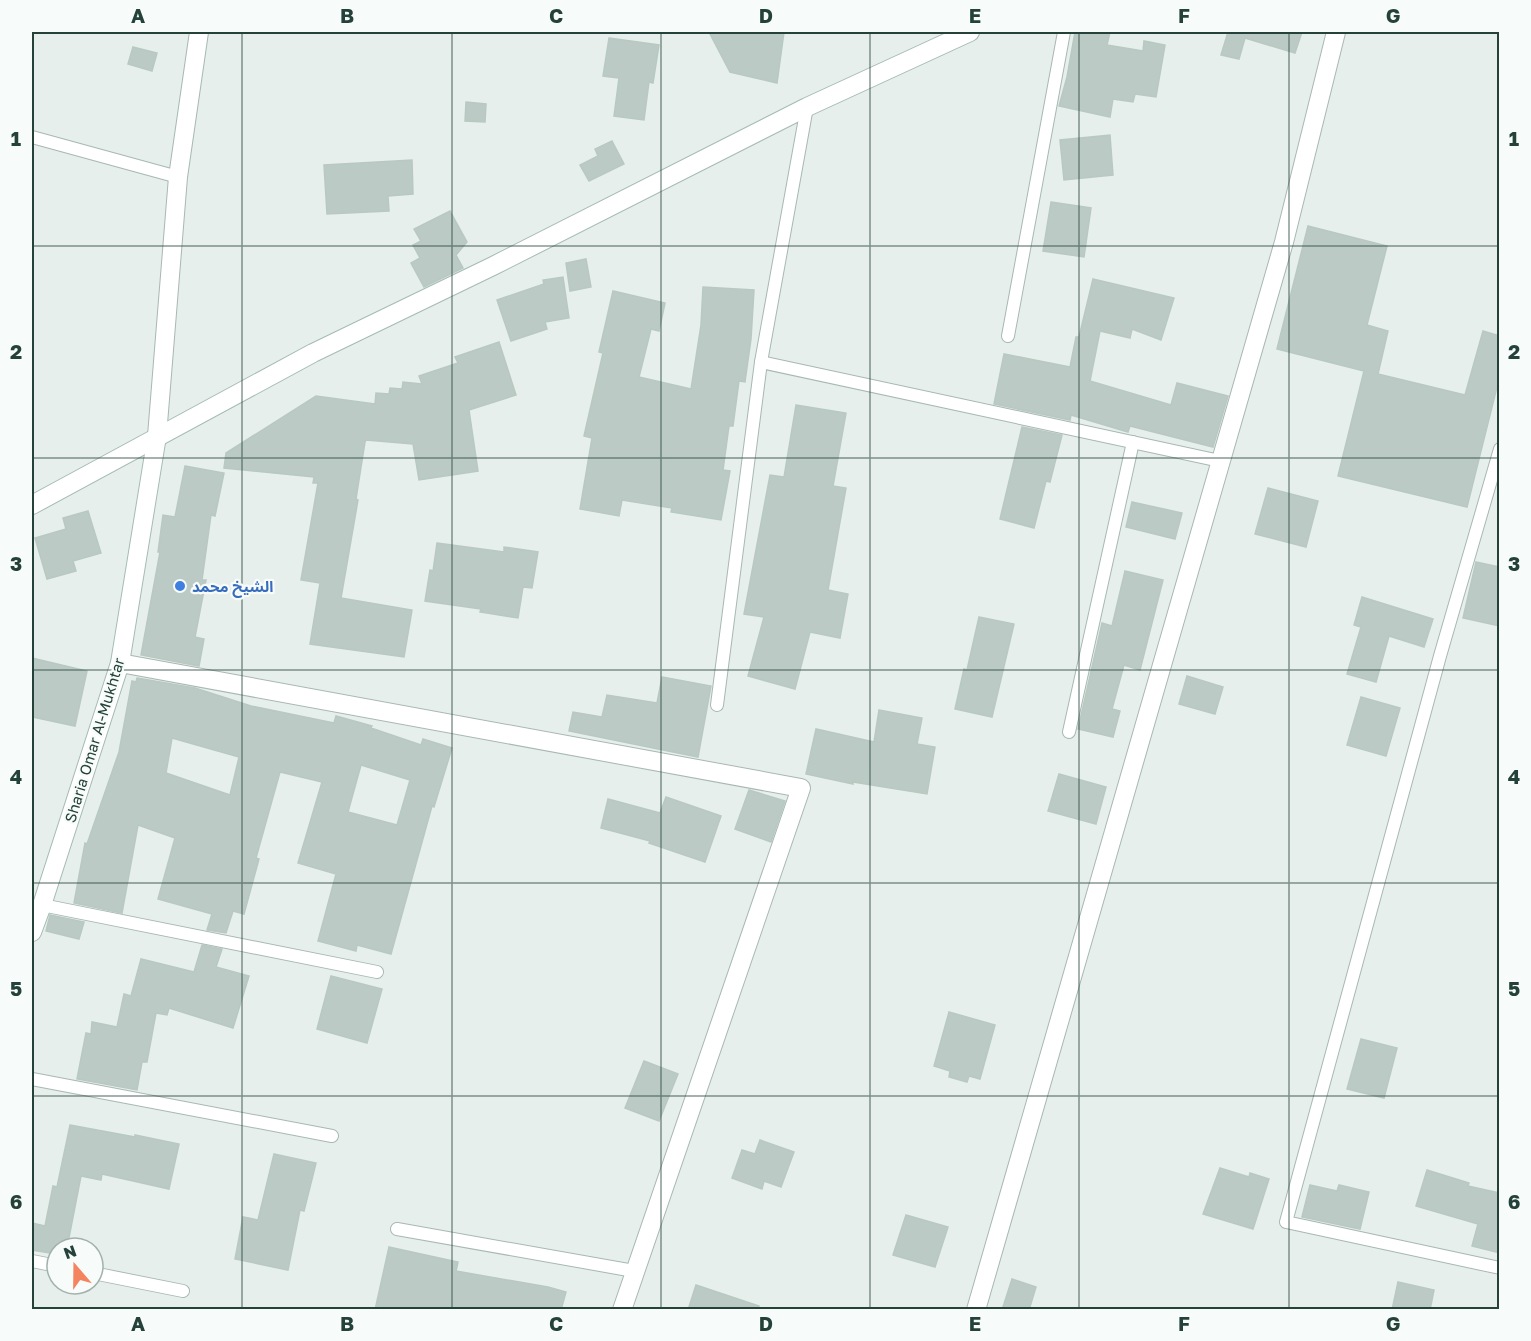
<svg xmlns="http://www.w3.org/2000/svg" width="1531" height="1341" font-family="'Golos Text','Noto Sans Arabic',sans-serif">
<style>
.building{fill:#bbcac4;stroke:#b8c9c2;stroke-width:1.5;fill-rule:evenodd}
.lines{fill:none;stroke-linecap:round;stroke-linejoin:round}
.lane-casing{stroke:#a8b8b2;stroke-width:14}
.street-casing{stroke:#a8b8b2;stroke-width:20}
.secondary-casing{stroke:#a4bbb3;stroke-width:20}
.lane{stroke:#fff;stroke-width:12}
.street{stroke:#fff;stroke-width:18}
.secondary{stroke:#fff;stroke-width:18}
.grid{fill:none;stroke:#24423a;stroke-width:1.5;stroke-opacity:0.55}
.shop-dot{fill:#3f7fe0;stroke:#f7fbf9;stroke-width:2}
.labels{text-anchor:middle;dominant-baseline:central;stroke-width:4.5;stroke-linejoin:round;paint-order:stroke}
.shop-label{font-size:15px;font-weight:bold;fill:#366cbe;stroke:#f7fbf9;text-anchor:start}
.street-label{font-size:15px;fill:#24423a;stroke:#f7fbf9}
.neatline{fill:none;stroke:#24423a;stroke-width:2}
.grid-label{font-size:20px;text-anchor:middle;font-weight:bold;fill:#24423a}
</style>
<rect width="100%" height="100%" fill="#e6efeb"/>
<g class="building">
<path d="M 709,32 L 784,32 L 777,83 L 730,72 Z"/>
<path d="M 1075,32 L 1110,32 L 1107,45 L 1143,51 L 1144,41 L 1165,45 L 1156,97 L 1135,94 L 1133,102 L 1113,99 L 1110,117 L 1059,106 L 1067,77 Z"/>
<path d="M 1228,32 L 1302,32 L 1295,53 L 1245,38 L 1239,59 L 1221,55 Z"/>
<path d="M 609,38 L 659,45 L 653,83 L 649,82 L 644,120 L 614,116 L 619,78 L 603,76 Z"/>
<path d="M 133,47 L 157,53 L 152,71 L 128,64 Z"/>
<path d="M 466,102 L 486,104 L 485,122 L 465,121 Z"/>
<path d="M 1110,135 L 1113,175 L 1064,180 L 1060,140 Z"/>
<path d="M 612,141 L 624,164 L 589,181 L 580,165 L 598,156 L 595,149 Z"/>
<path d="M 412,160 L 413,194 L 388,196 L 389,211 L 327,214 L 324,165 Z"/>
<path d="M 1051,202 L 1091,208 L 1084,257 L 1043,251 Z"/>
<path d="M 450,211 L 467,242 L 456,255 L 463,268 L 424,287 L 411,263 L 420,258 L 413,245 L 421,241 L 414,229 Z"/>
<path d="M 1308,226 L 1387,246 L 1367,325 L 1388,331 L 1378,374 L 1465,395 L 1483,331 L 1500,336 L 1500,375 L 1467,507 L 1338,476 L 1364,371 L 1277,349 Z"/>
<path d="M 586,259 L 591,287 L 570,291 L 566,263 Z"/>
<path d="M 563,277 L 569,318 L 545,322 L 547,329 L 511,341 L 497,300 L 544,284 L 543,280 Z"/>
<path d="M 1093,279 L 1174,298 L 1161,340 L 1132,329 L 1130,338 L 1100,331 L 1090,381 L 1171,405 L 1177,383 L 1228,396 L 1213,447 L 1130,426 L 1128,432 L 1071,415 L 1070,420 L 994,404 L 1004,354 L 1070,367 L 1076,337 L 1079,337 Z"/>
<path d="M 703,287 L 754,290 L 751,339 L 745,382 L 739,381 L 733,426 L 729,426 L 723,470 L 730,471 L 721,520 L 671,512 L 672,508 L 622,500 L 619,516 L 580,509 L 592,438 L 584,436 L 603,353 L 599,352 L 613,291 L 665,303 L 659,331 L 651,329 L 639,377 L 691,389 L 701,325 Z"/>
<path d="M 499,342 L 516,395 L 469,410 L 478,471 L 419,480 L 413,444 L 366,440 L 365,442 L 356,499 L 358,500 L 341,598 L 412,610 L 404,657 L 310,644 L 320,583 L 301,580 L 318,483 L 313,483 L 314,477 L 224,468 L 226,453 L 316,396 L 375,404 L 376,393 L 389,394 L 390,388 L 402,389 L 403,382 L 422,384 L 419,376 L 458,363 L 455,357 Z"/>
<path d="M 796,405 L 846,413 L 833,486 L 846,488 L 828,590 L 848,594 L 840,638 L 810,632 L 795,689 L 748,676 L 764,617 L 744,614 L 770,475 L 784,477 Z"/>
<path d="M 1022,427 L 1062,435 L 1050,482 L 1046,481 L 1034,528 L 1000,519 Z"/>
<path d="M 185,466 L 224,473 L 215,516 L 211,515 L 202,580 L 206,580 L 195,637 L 204,639 L 199,666 L 141,655 L 160,552 L 158,552 L 163,515 L 175,517 Z"/>
<path d="M 1268,488 L 1318,501 L 1306,547 L 1255,534 Z"/>
<path d="M 1132,502 L 1182,513 L 1175,539 L 1126,527 Z"/>
<path d="M 88,511 L 101,553 L 73,561 L 76,571 L 47,579 L 35,538 L 66,529 L 63,518 Z"/>
<path d="M 437,543 L 504,552 L 504,547 L 538,552 L 532,588 L 523,587 L 518,618 L 480,612 L 481,609 L 425,601 L 430,570 L 433,571 Z"/>
<path d="M 1476,562 L 1500,567 L 1500,626 L 1463,618 Z"/>
<path d="M 1125,571 L 1163,580 L 1140,670 L 1124,665 L 1112,709 L 1120,711 L 1113,737 L 1078,729 L 1102,623 L 1112,626 Z"/>
<path d="M 1362,597 L 1433,619 L 1424,647 L 1389,636 L 1376,682 L 1347,674 L 1361,627 L 1354,625 Z"/>
<path d="M 979,617 L 1014,624 L 992,717 L 955,709 L 964,669 L 967,670 Z"/>
<path d="M 32,658 L 87,671 L 75,726 L 32,717 Z"/>
<path d="M 1187,676 L 1223,687 L 1215,714 L 1179,704 Z"/>
<path d="M 662,677 L 711,686 L 698,757 L 569,731 L 573,712 L 602,717 L 607,695 L 657,703 Z"/>
<path d="M 137,678 L 195,688 L 251,706 L 334,723 L 336,716 L 372,726 L 371,728 L 421,745 L 423,739 L 452,748 L 434,807 L 432,806 L 391,954 L 357,945 L 356,951 L 318,941 L 336,874 L 298,863 L 322,782 L 280,772 L 256,858 L 259,859 L 244,914 L 233,911 L 226,933 L 207,930 L 212,914 L 158,899 L 175,838 L 138,825 L 122,913 L 74,903 L 85,843 L 87,844 L 119,752 L 132,681 L 136,682 ZM 172,738 L 239,757 L 230,795 L 166,773 ZM 361,765 L 410,780 L 397,825 L 348,812 Z"/>
<path d="M 1361,697 L 1400,708 L 1386,756 L 1347,745 Z"/>
<path d="M 879,710 L 922,718 L 917,744 L 935,747 L 927,794 L 853,782 L 853,784 L 806,774 L 816,729 L 874,742 Z"/>
<path d="M 1059,774 L 1106,787 L 1096,824 L 1048,811 Z"/>
<path d="M 749,790 L 785,801 L 771,842 L 735,829 Z"/>
<path d="M 666,797 L 721,816 L 705,862 L 649,843 L 650,841 L 601,828 L 608,799 L 660,813 Z"/>
<path d="M 50,915 L 84,922 L 79,939 L 46,931 Z"/>
<path d="M 202,945 L 222,949 L 216,967 L 249,976 L 233,1028 L 169,1008 L 167,1015 L 156,1013 L 147,1062 L 142,1062 L 137,1090 L 77,1079 L 86,1033 L 91,1034 L 92,1022 L 117,1027 L 124,994 L 131,996 L 141,959 L 194,972 Z"/>
<path d="M 331,976 L 382,989 L 367,1043 L 317,1029 Z"/>
<path d="M 949,1012 L 995,1025 L 980,1079 L 969,1076 L 967,1082 L 949,1077 L 950,1071 L 934,1066 Z"/>
<path d="M 1361,1039 L 1397,1048 L 1384,1098 L 1347,1089 Z"/>
<path d="M 644,1061 L 678,1074 L 659,1121 L 625,1108 Z"/>
<path d="M 70,1125 L 135,1137 L 135,1135 L 179,1144 L 169,1189 L 102,1174 L 101,1180 L 81,1176 L 67,1248 L 57,1248 L 57,1254 L 32,1250 L 32,1223 L 45,1226 L 53,1186 L 57,1187 Z"/>
<path d="M 760,1140 L 794,1152 L 781,1187 L 764,1181 L 762,1189 L 732,1178 L 742,1150 L 755,1154 Z"/>
<path d="M 274,1154 L 316,1163 L 304,1211 L 300,1210 L 288,1270 L 235,1259 L 243,1217 L 258,1220 Z"/>
<path d="M 1220,1168 L 1249,1177 L 1250,1173 L 1269,1179 L 1253,1229 L 1203,1214 Z"/>
<path d="M 1427,1170 L 1469,1183 L 1468,1186 L 1500,1193 L 1500,1253 L 1472,1246 L 1478,1224 L 1416,1206 Z"/>
<path d="M 1310,1185 L 1337,1191 L 1339,1185 L 1369,1192 L 1360,1229 L 1302,1217 Z"/>
<path d="M 906,1215 L 948,1227 L 935,1267 L 893,1255 Z"/>
<path d="M 389,1247 L 458,1262 L 456,1271 L 548,1287 L 566,1292 L 561,1310 L 375,1310 Z"/>
<path d="M 1012,1279 L 1036,1287 L 1029,1310 L 1002,1310 Z"/>
<path d="M 1398,1282 L 1434,1290 L 1430,1310 L 1392,1310 Z"/>
<path d="M 696,1285 L 759,1306 L 758,1310 L 688,1310 Z"/>
</g>
<g class="lines">
<g class="lane-casing">
<g id="lane">
<path d="M 32,137 L 178,177"/>
<path d="M 1008,336 L 1064,32"/>
<path d="M 761,362 L 1220,461"/>
<path d="M 1500,449 L 1440,656 L 1286,1222 L 1500,1268"/>
<path d="M 717,705 L 761,362 L 807,107"/>
<path d="M 1069,732 L 1133,442"/>
<path d="M 42,905 L 377,972"/>
<path d="M 32,1079 L 332,1136"/>
<path d="M 397,1229 L 634,1271"/>
<path d="M 32,1261 L 57,1266"/>
<path d="M 93,1273 L 183,1291"/>
</g>
</g>
<g class="street-casing">
<g id="street">
<path d="M 157,436 L 178,177 L 199,32"/>
<path d="M 120,663 L 801,788 L 622,1310"/>
<path d="M 976,1310 L 1284,242 L 1336,32"/>
</g>
</g>
<g class="secondary-casing">
<g id="secondary">
<path d="M 32,505 L 313,353 L 493,266 L 807,107 L 970,32"/>
<path d="M 32,932 L 42,905 L 120,663 L 157,436"/>
</g>
</g>
<use href="#lane" class="lane"/>
<use href="#street" class="street"/>
<use href="#secondary" class="secondary"/>
</g>
<path class="grid" d="M 242,32 L 242,1310M 452,32 L 452,1310M 661,32 L 661,1310M 870,32 L 870,1310M 1079,32 L 1079,1310M 1289,32 L 1289,1310M 32,246 L 1500,246M 32,458 L 1500,458M 32,670 L 1500,670M 32,883 L 1500,883M 32,1096 L 1500,1096"/>
<circle class="shop-dot" cx="180" cy="586" r="6"/>
<g class="labels">
<g class="shop-label">
<text x="192" y="586">الشيخ محمد</text>
</g>
<g class="street-label">
<text transform="translate(94 740) rotate(-73)">Sharia Omar Al-Mukhtar</text>
</g>
</g>
<rect width="1531" height="1341" fill="none" stroke="#f7fbf9" stroke-width="66"/>
<g transform="translate(75 1266) rotate(340)"><circle r="28" fill="#f7fbf9" stroke="#a3b1ad" stroke-width="1.5"/>
<path d="M0-4.5L10 22L0 15L-10 22Z" fill="#f4845f"/>
<text y="-9" font-size="16" font-weight="bold" text-anchor="middle" fill="#24423a">N</text>
</g>
<rect x="33" y="33" width="1465" height="1275" class="neatline"/>
<g class="grid-label">
<text x="138" y="23">A</text>
<text x="347" y="23">B</text>
<text x="556" y="23">C</text>
<text x="766" y="23">D</text>
<text x="975" y="23">E</text>
<text x="1184" y="23">F</text>
<text x="1393" y="23">G</text>
<text x="16" y="146">1</text>
<text x="1514" y="146">1</text>
<text x="16" y="359">2</text>
<text x="1514" y="359">2</text>
<text x="16" y="571">3</text>
<text x="1514" y="571">3</text>
<text x="16" y="784">4</text>
<text x="1514" y="784">4</text>
<text x="16" y="996">5</text>
<text x="1514" y="996">5</text>
<text x="16" y="1209">6</text>
<text x="1514" y="1209">6</text>
<text x="138" y="1331">A</text>
<text x="347" y="1331">B</text>
<text x="556" y="1331">C</text>
<text x="766" y="1331">D</text>
<text x="975" y="1331">E</text>
<text x="1184" y="1331">F</text>
<text x="1393" y="1331">G</text>
</g>
</svg>
